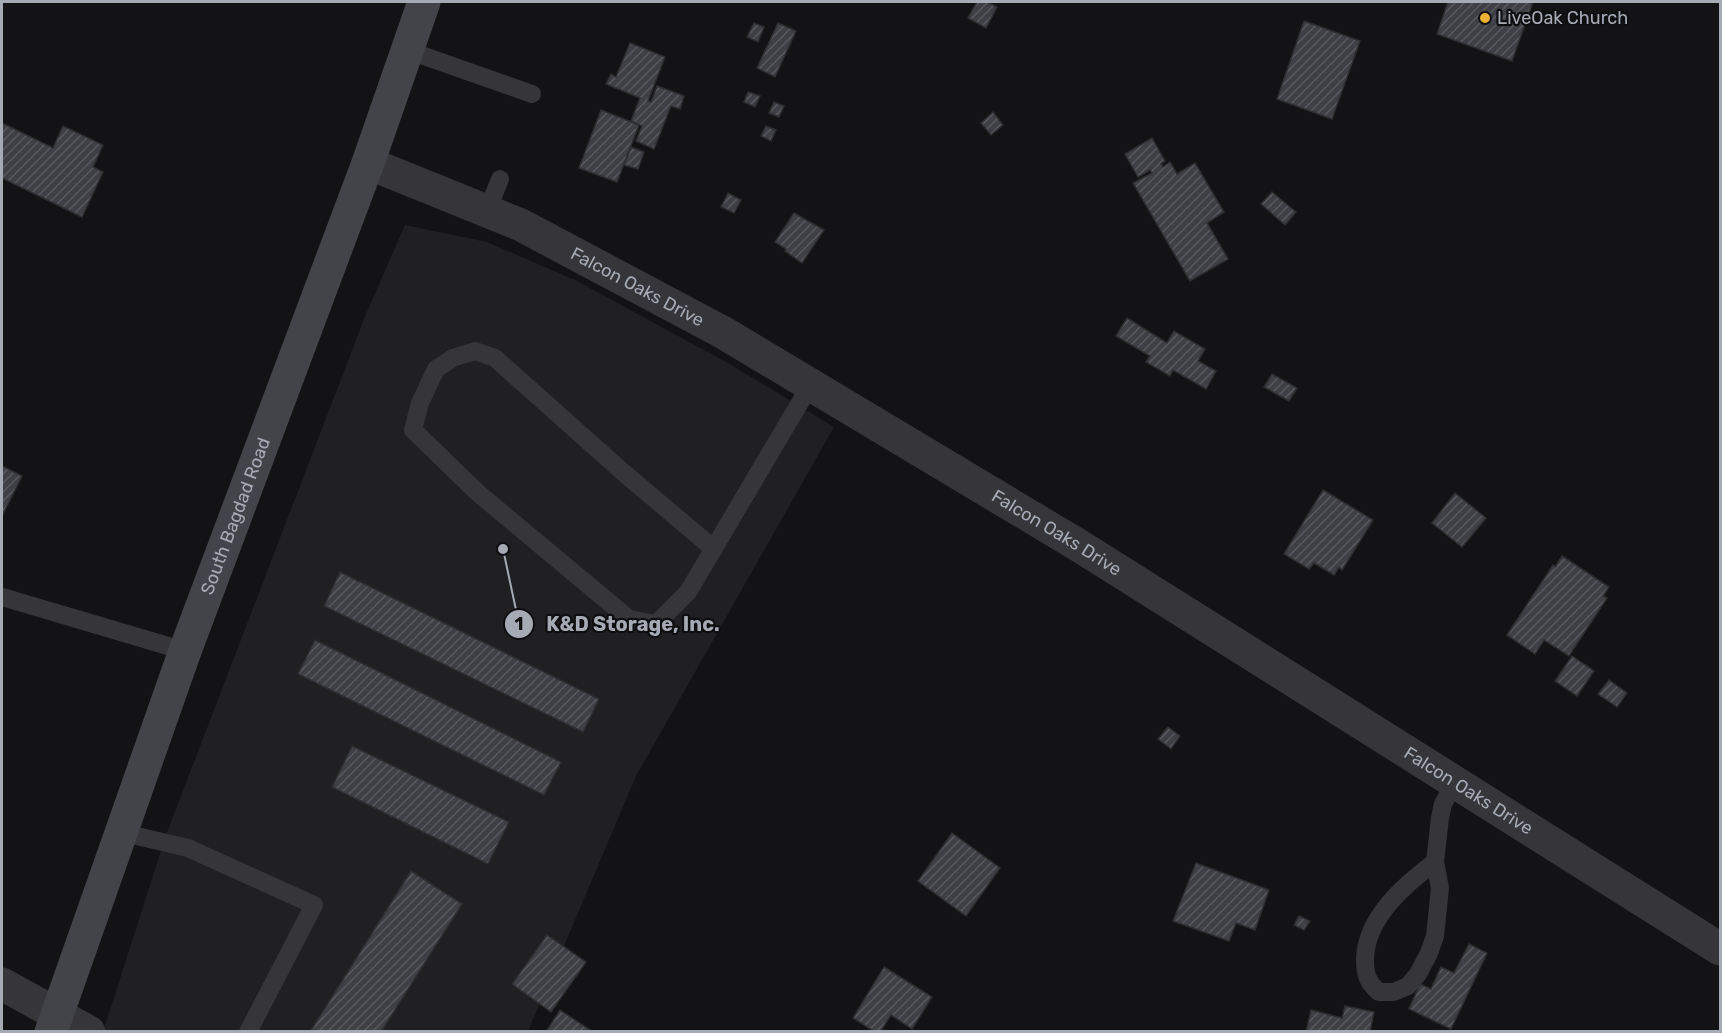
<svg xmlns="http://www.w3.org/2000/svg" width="1722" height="1033" font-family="Rubik,sans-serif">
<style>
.built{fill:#201f22}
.building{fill:url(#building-hatch);stroke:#2e2d31;stroke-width:1.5}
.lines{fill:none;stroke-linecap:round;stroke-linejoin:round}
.lane{stroke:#35353a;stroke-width:18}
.street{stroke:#35353a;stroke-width:33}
.secondary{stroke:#43444a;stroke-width:33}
.poi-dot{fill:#eeb133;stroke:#0f0e10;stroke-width:2}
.labels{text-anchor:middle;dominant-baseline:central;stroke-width:4.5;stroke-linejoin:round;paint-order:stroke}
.poi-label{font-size:18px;fill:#a5aab5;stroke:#0f0e10;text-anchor:start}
.street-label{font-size:18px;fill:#a5aab5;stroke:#0f0e10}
.leader{fill:none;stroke:#a5aab5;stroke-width:2}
.callout-dot{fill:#a5aab5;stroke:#0f0e10;stroke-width:2}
.mark-label{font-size:18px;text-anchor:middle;font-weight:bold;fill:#111}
.callout-label{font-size:20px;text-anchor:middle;font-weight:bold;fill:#a5aab5;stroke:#0f0e10;stroke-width:4.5;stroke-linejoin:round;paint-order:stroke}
</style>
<defs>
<pattern id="building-hatch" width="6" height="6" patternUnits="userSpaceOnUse" patternTransform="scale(1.5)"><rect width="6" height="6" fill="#3f4045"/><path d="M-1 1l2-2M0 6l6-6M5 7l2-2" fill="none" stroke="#58595e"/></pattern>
</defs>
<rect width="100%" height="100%" fill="#131315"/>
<path class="built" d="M 405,225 L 487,242 L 575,280 L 728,363 L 834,427 L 636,776 L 528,1031 L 103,1032 L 166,835 L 366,314 Z"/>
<g class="building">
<path d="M 977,2 L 987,2 L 997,7 L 986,28 L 968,18 Z"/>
<path d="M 1448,2 L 1533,2 L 1512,61 L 1437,34 Z"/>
<path d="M 1304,21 L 1360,41 L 1332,119 L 1277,99 Z"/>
<path d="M 754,23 L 764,27 L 758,42 L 747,37 Z"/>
<path d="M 778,23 L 796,31 L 775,77 L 757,68 Z"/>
<path d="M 630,43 L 665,57 L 648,101 L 651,102 L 657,86 L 684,96 L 680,109 L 671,106 L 654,149 L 636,141 L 642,126 L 631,121 L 640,98 L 606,84 L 611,74 L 616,77 Z"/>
<path d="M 748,92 L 760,96 L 755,107 L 744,102 Z"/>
<path d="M 774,102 L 784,106 L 779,117 L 769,113 Z"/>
<path d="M 601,110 L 639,125 L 617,182 L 579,168 Z"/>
<path d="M 993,112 L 1003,125 L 991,135 L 981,123 Z"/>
<path d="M 2,123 L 53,148 L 63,126 L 103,145 L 93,167 L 103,172 L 82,217 L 2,178 Z"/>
<path d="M 766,126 L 776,130 L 771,141 L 761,136 Z"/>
<path d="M 1152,138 L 1165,161 L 1161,164 L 1163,167 L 1170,162 L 1177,174 L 1195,163 L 1224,212 L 1207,223 L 1228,259 L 1190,281 L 1133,183 L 1152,173 L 1150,170 L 1138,177 L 1125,154 Z"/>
<path d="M 631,147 L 644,152 L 638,169 L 624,165 Z"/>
<path d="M 1272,192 L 1296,212 L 1285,225 L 1261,204 Z"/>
<path d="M 728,193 L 741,200 L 734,213 L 721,207 Z"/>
<path d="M 794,213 L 824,230 L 802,263 L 785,251 L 786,249 L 775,242 Z"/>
<path d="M 1127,318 L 1167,343 L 1174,331 L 1205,349 L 1198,361 L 1216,371 L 1206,389 L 1173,370 L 1170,376 L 1146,362 L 1150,356 L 1116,336 Z"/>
<path d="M 1272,374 L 1297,388 L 1289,401 L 1264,387 Z"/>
<path d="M 2,466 L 22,476 L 2,516 Z"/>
<path d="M 1323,490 L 1373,520 L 1342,570 L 1339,567 L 1334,575 L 1314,563 L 1309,569 L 1284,554 Z"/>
<path d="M 1455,493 L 1486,518 L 1462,547 L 1432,523 Z"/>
<path d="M 1562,556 L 1609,587 L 1603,596 L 1607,598 L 1569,656 L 1544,640 L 1535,654 L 1507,635 L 1553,565 L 1555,567 Z"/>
<path d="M 340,572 L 599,699 L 583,732 L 324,606 Z"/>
<path d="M 315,640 L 561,762 L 544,795 L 298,674 Z"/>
<path d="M 1572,656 L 1594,671 L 1577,696 L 1555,681 Z"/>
<path d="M 1609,680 L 1627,693 L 1617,707 L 1598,694 Z"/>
<path d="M 1168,727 L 1180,736 L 1171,749 L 1158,739 Z"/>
<path d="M 352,746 L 509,822 L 488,864 L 332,787 Z"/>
<path d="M 952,833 L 1000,868 L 966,916 L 918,881 Z"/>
<path d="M 1196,863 L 1269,890 L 1255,930 L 1236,923 L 1229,941 L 1173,921 Z"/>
<path d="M 411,871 L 462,904 L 381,1032 L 310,1032 Z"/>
<path d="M 1299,916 L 1310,921 L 1304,930 L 1294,925 Z"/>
<path d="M 547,935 L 586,962 L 551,1012 L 512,984 Z"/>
<path d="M 1469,944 L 1487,953 L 1451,1029 L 1409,1009 L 1420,984 L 1431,989 L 1441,967 L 1454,973 Z"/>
<path d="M 884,967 L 932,997 L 912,1029 L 891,1015 L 880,1032 L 875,1032 L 853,1018 Z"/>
<path d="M 1345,1006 L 1374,1012 L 1370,1032 L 1306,1032 L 1311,1010 L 1342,1018 Z"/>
<path d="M 560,1010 L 593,1032 L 546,1032 Z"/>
</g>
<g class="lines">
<g class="lane">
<path d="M 407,50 L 532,94"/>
<path d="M 487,212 L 500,179"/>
<path d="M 714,549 L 624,473 L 495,358 L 475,351 L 453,358 L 436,369 L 420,403 L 413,430 L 478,493 L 629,619 L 656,624 L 688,592 L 811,384"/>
<path d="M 2,597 L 185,651"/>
<path d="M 120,832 L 188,848 L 314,905 L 248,1032"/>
<path d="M 1435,862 C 1404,885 1366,918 1365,959 C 1365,974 1367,982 1379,992 L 1394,992 L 1408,986 L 1418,974 L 1429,953 L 1435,936 L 1440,888 L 1435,862 L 1440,818 L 1443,804 L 1455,782"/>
</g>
<g class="street">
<path id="s1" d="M 368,163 L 521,225 L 724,333 L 1078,545 L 1720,949"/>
<path d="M 2,984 L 89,1032"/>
</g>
<path class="secondary" id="s2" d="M 51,1032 L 185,651 L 368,163 L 424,2"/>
</g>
<circle class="poi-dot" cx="1485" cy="18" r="6"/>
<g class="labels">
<g class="poi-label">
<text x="1497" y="18">LiveOak Church</text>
</g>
<g class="street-label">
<text stroke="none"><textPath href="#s1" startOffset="297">Falcon Oaks Drive</textPath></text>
<text stroke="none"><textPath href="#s2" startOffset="548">South Bagdad Road</textPath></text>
<text stroke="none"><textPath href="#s1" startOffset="783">Falcon Oaks Drive</textPath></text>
<text stroke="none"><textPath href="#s1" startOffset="1269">Falcon Oaks Drive</textPath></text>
</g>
</g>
<path class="leader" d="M503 549L519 624"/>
<g class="callout-dot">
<circle cx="503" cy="549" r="6"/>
<circle cx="519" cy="624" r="15"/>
</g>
<g class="mark-label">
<text x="519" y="630">1</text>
</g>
<g class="callout-label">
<text x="633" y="631">K&amp;D Storage, Inc.</text>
</g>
<rect width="1722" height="1033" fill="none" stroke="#a5aab5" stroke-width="6"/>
</svg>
